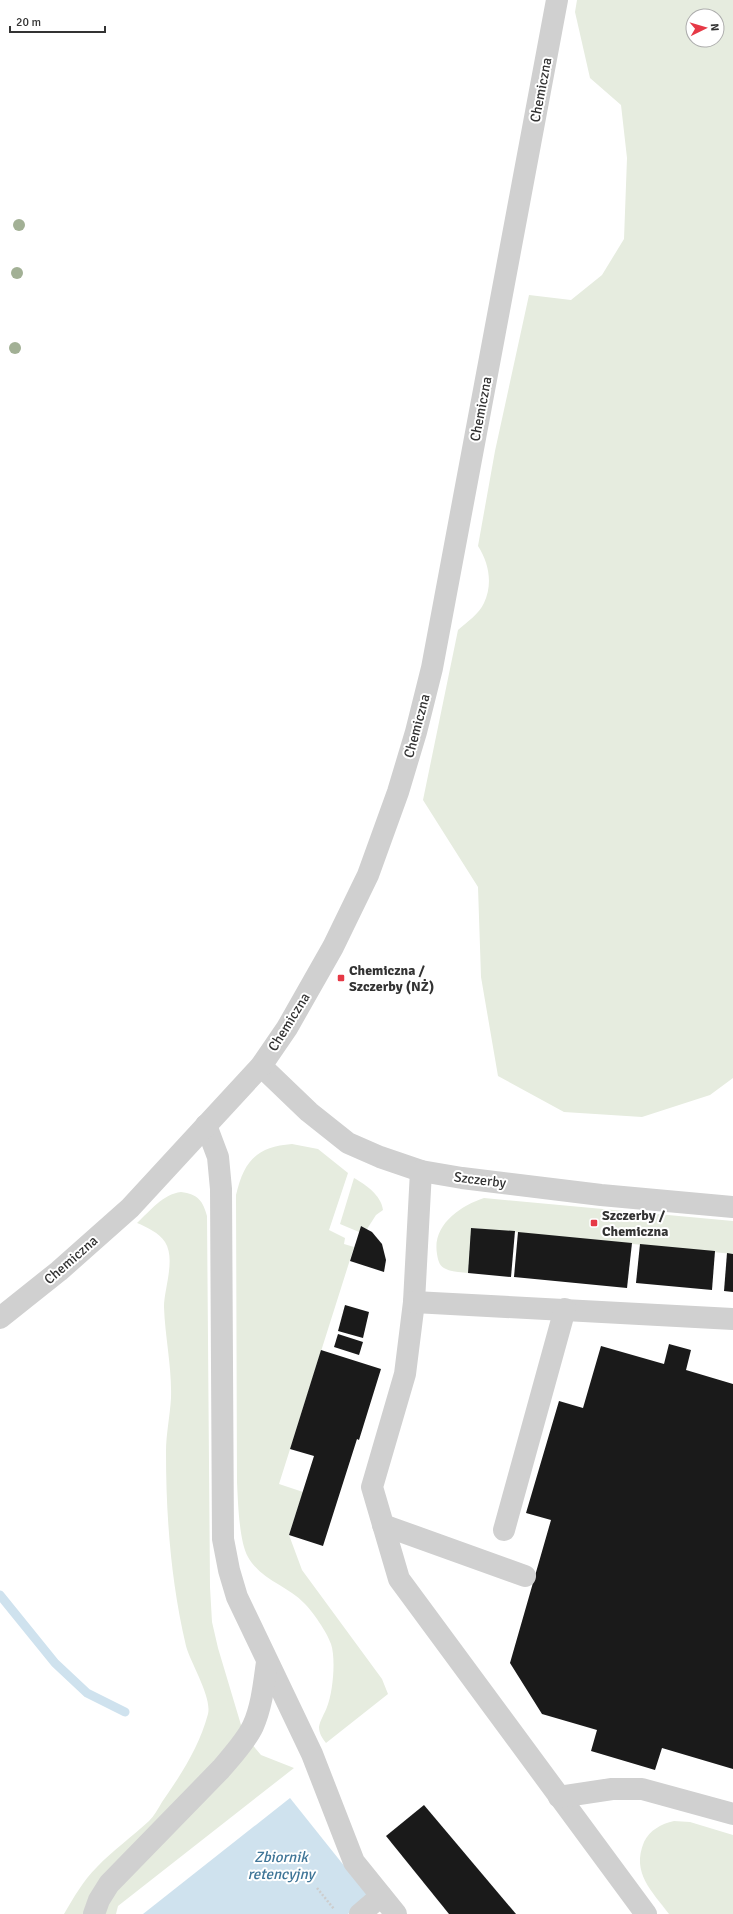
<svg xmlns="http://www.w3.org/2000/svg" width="733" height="1914" font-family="Signika,sans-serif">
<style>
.green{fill:#e6ecdf;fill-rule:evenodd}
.water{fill:#cfe2ee}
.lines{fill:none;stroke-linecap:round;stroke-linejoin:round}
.stream{stroke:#cfe2ee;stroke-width:9}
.building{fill:#1a1a1a}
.path{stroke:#cdcdcd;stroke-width:2.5;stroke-dasharray:2 2;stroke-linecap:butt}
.minor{stroke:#d0d0d0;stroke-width:22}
.tree{fill:#a2b095}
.poi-dot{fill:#e63946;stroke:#fff;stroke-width:1.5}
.labels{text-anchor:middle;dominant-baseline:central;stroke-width:4;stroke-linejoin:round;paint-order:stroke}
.street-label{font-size:14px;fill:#333;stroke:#fff}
.poi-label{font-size:14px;font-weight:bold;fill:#333;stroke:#fff;text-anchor:start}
.water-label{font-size:15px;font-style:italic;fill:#3f7597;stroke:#fff}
</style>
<rect width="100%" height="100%" fill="#fff"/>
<g class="green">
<path d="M 577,0 L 733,0 L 733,1078 L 710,1095 L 642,1117 L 564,1112 L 498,1076 L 481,977 L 478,887 L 423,800 L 458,630 C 467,622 479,614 484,603 C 493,584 489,563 478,546 L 495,451 L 529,295 L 571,300 L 602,275 L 624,239 L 627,158 L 621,105 L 590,78 L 575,12 ZM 693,16 L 717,16 L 717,40 L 693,40 Z"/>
<path d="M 292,1144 L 318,1149 L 348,1173 L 329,1230 L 345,1238 L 344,1244 L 354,1247 L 279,1484 L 303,1492 L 289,1535 L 302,1570 L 382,1679 L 388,1694 L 326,1743 C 322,1738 319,1733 319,1727 C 320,1720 325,1713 327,1707 C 333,1692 336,1659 331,1644 C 327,1632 313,1612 304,1603 C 288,1586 261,1580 248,1557 C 239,1541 238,1502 237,1482 L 236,1195 C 244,1161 256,1147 292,1144 Z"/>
<path d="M 354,1178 C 366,1185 381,1195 383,1210 L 376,1215 L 367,1229 L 361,1226 L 359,1232 L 340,1224 Z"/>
<path d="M 181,1192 C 198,1194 203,1201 207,1216 L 210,1587 L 212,1622 L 218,1648 L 244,1735 L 261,1755 L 294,1768 L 118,1906 L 116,1914 L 64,1914 C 74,1897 83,1881 97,1867 C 113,1850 132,1837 149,1821 C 154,1816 158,1809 162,1802 C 181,1775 199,1747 208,1714 C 212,1697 191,1664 186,1646 C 171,1582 166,1517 166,1452 C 166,1434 170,1416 171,1398 C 172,1367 165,1337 164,1307 C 164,1289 176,1259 165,1242 C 159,1233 147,1227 137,1223 C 150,1211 163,1194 181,1192 Z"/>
<path d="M 484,1198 L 733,1221 L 733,1254 L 472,1228 L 468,1273 C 461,1272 452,1272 446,1269 C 440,1267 438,1261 437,1254 C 432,1225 460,1206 484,1198 Z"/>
<path d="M 674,1821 L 690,1822 L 733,1835 L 733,1914 L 669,1914 C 652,1891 631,1873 644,1842 C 650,1830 661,1824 674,1821 Z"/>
</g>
<path class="water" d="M 290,1798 L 369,1897 L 348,1914 L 143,1914 Z"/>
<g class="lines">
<path class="stream" d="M 0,1595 L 55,1663 L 87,1693 L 125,1712"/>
</g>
<g class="building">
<path d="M 361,1226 L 372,1232 L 382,1244 L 386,1260 L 384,1272 L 350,1261 Z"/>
<path d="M 471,1228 L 515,1231 L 511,1277 L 468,1273 Z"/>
<path d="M 518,1232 L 632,1243 L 627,1288 L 514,1277 Z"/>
<path d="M 640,1244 L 715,1251 L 712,1290 L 636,1283 Z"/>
<path d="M 727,1253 L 733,1254 L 733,1292 L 724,1291 Z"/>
<path d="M 345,1305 L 369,1312 L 363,1338 L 338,1331 Z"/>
<path d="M 338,1334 L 363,1342 L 359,1355 L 334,1347 Z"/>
<path d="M 669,1344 L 691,1350 L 686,1370 L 733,1384 L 733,1769 L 662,1748 L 655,1770 L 591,1751 L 597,1730 L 542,1714 L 510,1663 L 551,1520 L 526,1513 L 559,1401 L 583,1408 L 601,1346 L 664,1364 Z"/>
<path d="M 321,1350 L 381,1369 L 359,1440 L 357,1439 L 323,1546 L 289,1535 L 314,1456 L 290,1449 Z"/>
<path d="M 424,1805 L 516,1914 L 449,1914 L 386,1836 Z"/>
</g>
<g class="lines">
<path class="path" d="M 317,1888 L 334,1909"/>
<g class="minor">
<path d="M 261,1066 L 309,1112 L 348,1143 L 380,1157 L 421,1171 L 462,1178 L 601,1195 L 733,1207"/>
<path d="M 206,1125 L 218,1157 L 221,1189 L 223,1539 L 229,1570 L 237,1597 L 312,1754 L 354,1862 L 396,1914"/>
<path d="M 421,1171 L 414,1302 L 405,1374 L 372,1487 L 399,1579 L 646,1914"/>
<path d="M 414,1302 L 733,1319"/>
<path d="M 0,1318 L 59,1271 L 130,1208 L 261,1066 L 287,1028 L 333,947 L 368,875 L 398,792 L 416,732 L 432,668 L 557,0"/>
<path d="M 383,1525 L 525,1576"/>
<path d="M 504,1530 L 565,1309"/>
<path d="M 559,1797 L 612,1789 L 642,1789 L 733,1814"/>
<path d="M 94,1914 L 99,1900 L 109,1884 L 221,1769 C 232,1756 246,1741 253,1726 C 262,1706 264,1683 267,1662"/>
<path d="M 360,1914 L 381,1896"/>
</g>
</g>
<g class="tree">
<circle cx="19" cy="225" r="6"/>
<circle cx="17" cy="273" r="6"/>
<circle cx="15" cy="348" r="6"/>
</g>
<g class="poi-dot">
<rect x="337" y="974" width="8" height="8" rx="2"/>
<rect x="590" y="1219" width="8" height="8" rx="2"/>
</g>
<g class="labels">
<g class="street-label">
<text transform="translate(541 90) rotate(-79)">Chemiczna</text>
<text transform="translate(481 409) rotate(-79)">Chemiczna</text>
<text transform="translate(417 726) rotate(-75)">Chemiczna</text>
<text transform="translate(289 1022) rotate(-58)">Chemiczna</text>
<text transform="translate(480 1180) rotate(7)">Szczerby</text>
<text transform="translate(71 1260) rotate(-41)">Chemiczna</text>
</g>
<g class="poi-label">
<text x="349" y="970">Chemiczna /<tspan x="349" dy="16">Szczerby (NŻ)</tspan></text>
<text x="602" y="1215">Szczerby /<tspan x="602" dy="16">Chemiczna</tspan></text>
</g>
<g class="water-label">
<text x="281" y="1857">Zbiornik<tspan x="281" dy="17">retencyjny</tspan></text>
</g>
</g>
<g transform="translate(705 28) rotate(85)"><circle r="19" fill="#ffffff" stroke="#adadad"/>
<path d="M0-3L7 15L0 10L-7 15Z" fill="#e63946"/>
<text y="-6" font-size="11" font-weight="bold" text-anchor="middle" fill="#333333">N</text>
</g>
<path d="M10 26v6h95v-6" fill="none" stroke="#333333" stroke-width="2"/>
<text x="16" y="26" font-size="12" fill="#333333" stroke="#ffffff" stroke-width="3" paint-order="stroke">20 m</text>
</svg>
